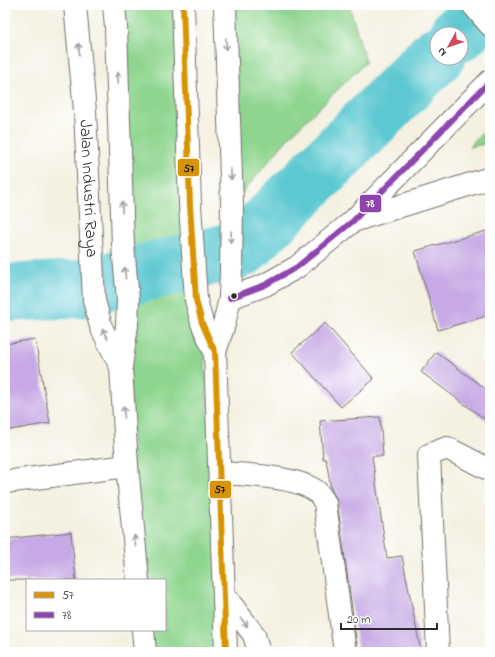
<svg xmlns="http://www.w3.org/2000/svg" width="495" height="657" font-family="'Indie Flower',sans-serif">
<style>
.green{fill:#8fd58f;stroke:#5d805d}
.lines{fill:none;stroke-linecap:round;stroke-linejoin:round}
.river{stroke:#5bc8d1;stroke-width:58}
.building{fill:#c7aae5}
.minor-casing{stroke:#71706b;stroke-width:24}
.major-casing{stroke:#71706b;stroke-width:24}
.minor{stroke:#fff;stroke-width:22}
.major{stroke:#fff;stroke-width:22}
.bus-1-casing{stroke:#fff;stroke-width:9}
.bus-2-casing{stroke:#fff;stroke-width:9}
.bus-1{stroke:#d89406;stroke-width:6}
.bus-2{stroke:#8e44ad;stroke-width:6}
.oneway{stroke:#a0a0a0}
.bus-dot{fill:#2b2b2b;stroke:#fff;stroke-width:1.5}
.labels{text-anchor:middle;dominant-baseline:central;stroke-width:3;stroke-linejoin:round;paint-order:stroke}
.street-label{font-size:17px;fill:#2b2b2b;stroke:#fff}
.line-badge{stroke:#fff;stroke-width:1.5}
.badge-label{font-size:11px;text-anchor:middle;font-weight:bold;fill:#fff}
.pale-badge-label{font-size:11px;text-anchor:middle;font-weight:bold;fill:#111}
</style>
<rect width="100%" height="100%" fill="#fff"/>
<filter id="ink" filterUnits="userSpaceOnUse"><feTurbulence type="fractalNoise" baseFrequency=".025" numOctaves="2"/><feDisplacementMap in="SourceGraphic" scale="8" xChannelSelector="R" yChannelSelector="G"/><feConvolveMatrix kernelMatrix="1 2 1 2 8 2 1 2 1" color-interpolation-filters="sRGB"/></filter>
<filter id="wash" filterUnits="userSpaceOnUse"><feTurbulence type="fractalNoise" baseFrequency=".012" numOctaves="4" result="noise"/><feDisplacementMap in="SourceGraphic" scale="16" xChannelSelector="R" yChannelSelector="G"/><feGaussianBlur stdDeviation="0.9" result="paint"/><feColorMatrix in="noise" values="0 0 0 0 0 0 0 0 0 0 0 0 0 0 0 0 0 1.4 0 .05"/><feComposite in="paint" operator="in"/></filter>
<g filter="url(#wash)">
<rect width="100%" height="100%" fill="#f4f1e1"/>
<g class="green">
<path d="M 114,5 L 183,5 L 202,323 L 226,652 L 145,652 L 143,630 L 165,630 L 165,580 L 138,580 Z"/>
<path d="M 226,5 L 349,5 L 366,62 L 291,135 L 232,205 Z"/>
<path d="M 490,124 L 490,143 L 469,147 Z"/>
</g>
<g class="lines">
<g class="river">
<path d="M 458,34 L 487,5"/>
<path d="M 5,293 L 78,289 L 241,249 L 437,55"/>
</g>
</g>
<g id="blocks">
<g class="building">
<path d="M 490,230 L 490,315 L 438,330 L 415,251 Z"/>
<path d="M 325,323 L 374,379 L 341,407 L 292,352 Z"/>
<path d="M 35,339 L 50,423 L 5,431 L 5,344 Z"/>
<path d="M 436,352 L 490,392 L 490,423 L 421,372 Z"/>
<path d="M 380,417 L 383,456 L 372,456 L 387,558 L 402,556 L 421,652 L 358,652 L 337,501 L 331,489 L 326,459 L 323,459 L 320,421 Z"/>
<path d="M 71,532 L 76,580 L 5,580 L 5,539 Z"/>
</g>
</g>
</g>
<g filter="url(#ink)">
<use href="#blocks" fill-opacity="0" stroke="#71706b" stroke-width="1"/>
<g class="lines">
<g class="minor-casing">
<g id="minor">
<path d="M 473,5 L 490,25"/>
<path d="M 356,220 L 490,178"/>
<path d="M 230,298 L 265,285 L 297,267 L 353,221 L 490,81"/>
<path d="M 220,473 C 245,475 295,476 316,491 C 320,494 323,500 325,503 L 345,652"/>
<path d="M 5,482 L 127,466"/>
<path d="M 224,595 L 254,635 L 259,652"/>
<path d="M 438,652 L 429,455 L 447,448 L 490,470"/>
</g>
</g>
<g class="major-casing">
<g id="major">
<path id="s1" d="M 75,5 L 85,111 L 94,300 L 101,327 L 121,367"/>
<path d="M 114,5 L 116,27 L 123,246 L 128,300 L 127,325 L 121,367 L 127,466 L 138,580"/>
<path d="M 183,5 L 190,205 L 196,300 L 202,323 L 215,352 L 226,652"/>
<path d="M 215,352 L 224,324 L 230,298 L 231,270 L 232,205 L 225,5"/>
<path d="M 143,630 L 145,652"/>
</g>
</g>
<use href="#minor" class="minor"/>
<use href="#major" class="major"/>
<g class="bus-1-casing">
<path id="bus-1" d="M 183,5 L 190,205 L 196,300 L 202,323 L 215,352 L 226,652"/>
</g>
<g class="bus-2-casing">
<path id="bus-2" d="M 230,298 L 265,285 L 297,267 L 353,221 L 490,81"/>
</g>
<use href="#bus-1" class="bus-1"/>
<use href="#bus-2" class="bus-2"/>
</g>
<defs><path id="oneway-shaft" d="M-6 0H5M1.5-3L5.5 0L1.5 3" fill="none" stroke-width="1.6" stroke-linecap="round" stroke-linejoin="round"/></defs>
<g class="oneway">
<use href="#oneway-shaft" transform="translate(226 44) rotate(88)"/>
<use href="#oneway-shaft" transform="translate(79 49) rotate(-95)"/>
<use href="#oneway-shaft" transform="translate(118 78) rotate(-92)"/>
<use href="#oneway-shaft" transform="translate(231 174) rotate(88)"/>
<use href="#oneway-shaft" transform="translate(122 207) rotate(-92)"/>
<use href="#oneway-shaft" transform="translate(231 237) rotate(91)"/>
<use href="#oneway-shaft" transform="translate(125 273) rotate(-95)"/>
<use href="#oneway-shaft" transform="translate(105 334) rotate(-116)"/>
<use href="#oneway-shaft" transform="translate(124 412) rotate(-94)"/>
<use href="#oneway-shaft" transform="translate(135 541) rotate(-96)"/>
<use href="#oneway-shaft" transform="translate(244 622) rotate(53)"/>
</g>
</g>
<circle class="bus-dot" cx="234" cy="296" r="3.5"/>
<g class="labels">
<g class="street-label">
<text stroke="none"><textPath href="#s1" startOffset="184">Jalan Industri Raya</textPath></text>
</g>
</g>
<g class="line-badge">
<rect x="177" y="158" width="23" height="19" rx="4" fill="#d89406"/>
<rect x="359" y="194" width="23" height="19" rx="4" fill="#8e44ad"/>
<rect x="209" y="480" width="23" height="19" rx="4" fill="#d89406"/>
</g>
<g class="badge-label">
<text x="370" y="207">78</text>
</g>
<g class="pale-badge-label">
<text x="189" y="172">57</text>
<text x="220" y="493">57</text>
</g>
<rect width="495" height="657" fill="none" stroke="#fff" stroke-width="20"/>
<rect x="26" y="579" width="140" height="52" fill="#ffffff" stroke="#aaaaaa"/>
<rect x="34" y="592" width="20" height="6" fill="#d89406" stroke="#aaaaaa"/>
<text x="62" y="599" font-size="12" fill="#2b2b2b">57</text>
<rect x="34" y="612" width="20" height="6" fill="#8e44ad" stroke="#aaaaaa"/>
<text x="62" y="619" font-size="12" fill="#2b2b2b">78</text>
<g transform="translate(449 46) rotate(230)"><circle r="19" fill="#ffffff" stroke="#aaaaaa"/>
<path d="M0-3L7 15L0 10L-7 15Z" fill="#d1495b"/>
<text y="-6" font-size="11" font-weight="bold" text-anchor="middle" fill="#2b2b2b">N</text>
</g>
<path d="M341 623v6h96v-6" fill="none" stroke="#2b2b2b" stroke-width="2"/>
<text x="347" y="623" font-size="12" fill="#2b2b2b" stroke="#ffffff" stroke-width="3" paint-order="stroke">20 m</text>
</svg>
